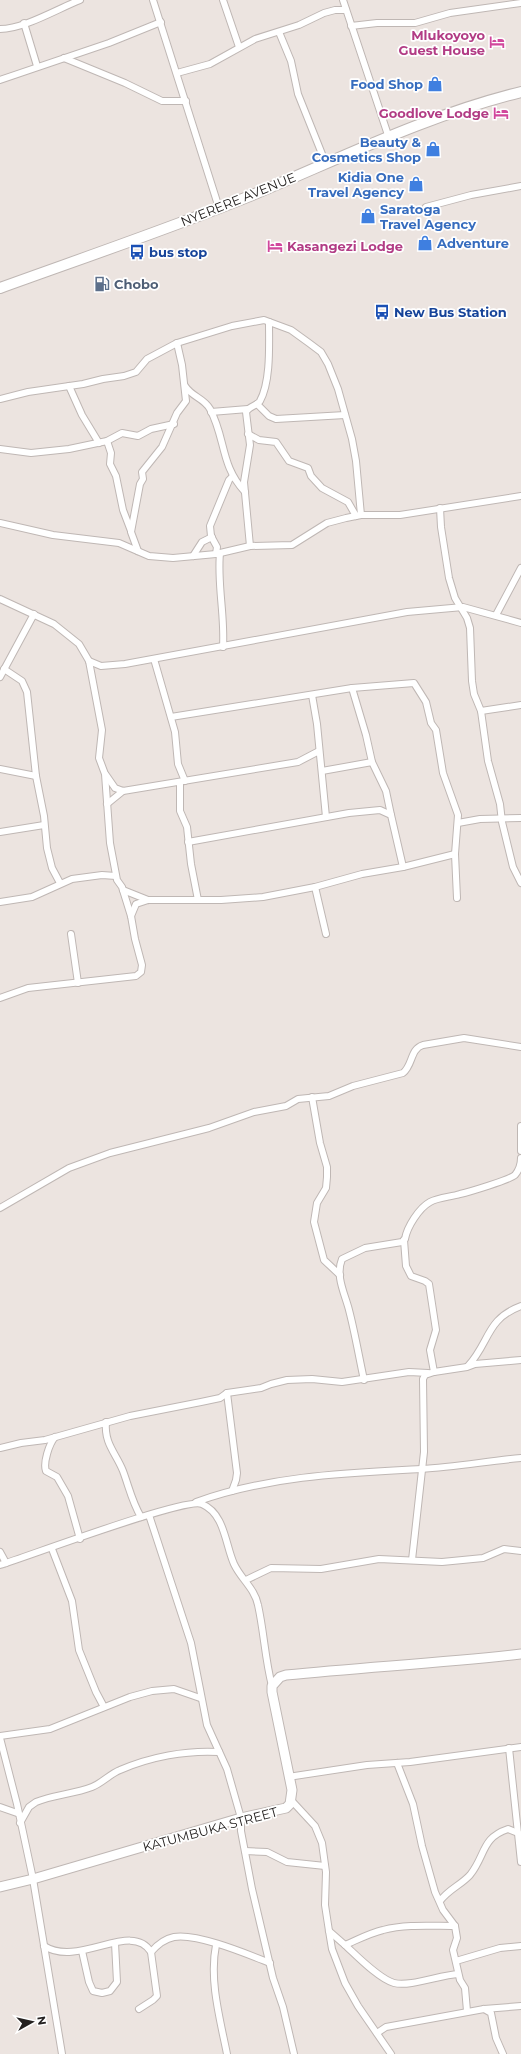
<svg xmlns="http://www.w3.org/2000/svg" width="521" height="2054" font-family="Montserrat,sans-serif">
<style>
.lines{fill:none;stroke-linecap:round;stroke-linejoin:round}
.street-casing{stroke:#bfb7b4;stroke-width:8}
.secondary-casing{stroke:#bfb7b4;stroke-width:11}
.primary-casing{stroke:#bfb7b4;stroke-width:12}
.street{stroke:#fff;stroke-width:6}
.secondary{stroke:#fff;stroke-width:9}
.primary{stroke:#fff;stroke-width:10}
.labels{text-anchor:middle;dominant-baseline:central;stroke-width:3.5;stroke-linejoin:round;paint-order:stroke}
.hotel-label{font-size:13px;font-weight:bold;fill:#b23c85;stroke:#fff;text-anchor:end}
.shop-label{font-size:13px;font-weight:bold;fill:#366cbe;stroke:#fff;text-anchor:end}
.street-label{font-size:13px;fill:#242120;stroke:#fff}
.transit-label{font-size:13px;font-weight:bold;fill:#164399;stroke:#fff;text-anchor:start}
.service-label{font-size:13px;font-weight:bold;fill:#4e5e75;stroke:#fff;text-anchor:start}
</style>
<rect width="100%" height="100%" fill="#ece4e0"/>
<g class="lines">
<g class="street-casing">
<g id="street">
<path d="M 153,0 L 219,208"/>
<path d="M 223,0 L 239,47"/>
<path d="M 343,0 L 389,138"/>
<path d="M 24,23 L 37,66"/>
<path d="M 351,26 L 377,23 L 415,23 L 450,13 L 521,3"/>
<path d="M 0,29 C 24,29 57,9 80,0"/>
<path d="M 279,32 L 291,61 L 298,94 L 326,164"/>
<path d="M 64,58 L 125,83 L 162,101 L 186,101"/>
<path d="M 177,73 L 210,64 L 255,39 L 299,25 L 324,13 L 335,10 L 346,10"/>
<path d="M 0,80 L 109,43 L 161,22"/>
<path d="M 426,207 L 471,195 L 521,186"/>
<path d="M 69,386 L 82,415 L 99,443"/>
<path d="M 185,386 C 192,397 204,398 210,409 C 226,439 220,465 245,492"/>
<path d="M 0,399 L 28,392 L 83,384 L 103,379 L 124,376 L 136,372 L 147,359 L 177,343 L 232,326 L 264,320 L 291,330 L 309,343 L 321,352 L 328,364 L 338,389 L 352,439 L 356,461 L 361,515"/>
<path d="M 257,404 L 269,416 L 276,419 L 345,415"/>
<path d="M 211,412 L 248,409"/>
<path d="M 248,434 L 259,440 L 276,442 L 289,461 L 308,468 L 311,476 L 322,488 L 348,502 L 356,516"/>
<path d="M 107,441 L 111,453 L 110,464 L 116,476 L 123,510 L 131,531"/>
<path d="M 0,449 L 31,453 L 69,449 L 107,441 L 122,433 L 138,436 L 151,429 L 174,424"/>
<path d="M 440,508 L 441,527 L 449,578 L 455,598 L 467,618 L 470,628 L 472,681 L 474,694 L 481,711 L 488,761 L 500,804 L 502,822 L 513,867 L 521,883"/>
<path d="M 0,523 L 53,535 L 119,543 L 149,556 L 173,558 L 216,554 L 250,546 L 292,545 L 327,523 L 346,518 L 361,515 L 400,515 L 521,496"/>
<path d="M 250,546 L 244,482 L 250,445 L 246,412 C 249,406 257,406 260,401 C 271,381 269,344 269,322"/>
<path d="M 138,551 L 131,532 L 140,484 L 143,479 L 142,472 L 162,447 L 177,413 L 186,401 L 182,365 L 177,343"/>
<path d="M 220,553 C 217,584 225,615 223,647"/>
<path d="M 216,554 L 217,547 L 211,536 L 210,526 L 229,480 L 232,477"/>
<path d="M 193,556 L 202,542 L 212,537"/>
<path d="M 0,599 L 54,624 L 79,644 L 89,661 L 102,730 L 99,758 L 105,774 L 110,843 L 117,880 L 122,887 L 131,916 L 135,939 L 142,965 L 141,972 L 136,976 L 28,988 L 0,998"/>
<path d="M 496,615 L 521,568"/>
<path d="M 154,659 L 175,732 L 178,764 L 185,781"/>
<path d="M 89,661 L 101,666 L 125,664 L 407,612 L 463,607 L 521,623"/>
<path d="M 4,669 L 22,681 L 27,692 L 36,776 L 44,816 L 47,848 L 52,868 L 60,883"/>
<path d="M 0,677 L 34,614"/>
<path d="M 352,688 L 366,735 L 372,762 L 386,791 L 391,815"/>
<path d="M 312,695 L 317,724 L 326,817"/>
<path d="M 481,711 L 521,705"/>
<path d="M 171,717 L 352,688 L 414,683 L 426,702 L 431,723 L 436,730 L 443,773 L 458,815 L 455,854 L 457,898"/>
<path d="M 0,769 L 36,776"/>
<path d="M 322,771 L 372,762"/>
<path d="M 106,775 L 115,788 L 123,791 L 298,762 L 319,751"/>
<path d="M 180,782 L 180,811 L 187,827 L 191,864 L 198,900"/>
<path d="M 107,804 L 123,791"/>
<path d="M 458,823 L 480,819 L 521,818"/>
<path d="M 0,832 L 44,825"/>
<path d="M 188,842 L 349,813 L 380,810 L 391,815 L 403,867"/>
<path d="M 315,887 L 326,934"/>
<path d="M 123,890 L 148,900"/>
<path d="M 0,902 L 32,897 L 72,879 L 102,875 L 116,876"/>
<path d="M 131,916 L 136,904 L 148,900 L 221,900 L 263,897 L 315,887 L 362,874 L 403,867 L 455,854"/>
<path d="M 71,934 L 78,983"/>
<path d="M 312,1097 L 320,1143 L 327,1167 L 327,1177 L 326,1188 L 317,1203 L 314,1222 L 324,1260 L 340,1275"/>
<path d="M 521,1126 L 521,1151"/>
<path d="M 0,1208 L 69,1168 L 110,1153 L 209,1128 L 254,1112 L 286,1106 L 298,1099 L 329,1096 L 353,1086 L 403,1073 C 413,1065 410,1049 423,1045 L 464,1038 L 521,1047"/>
<path d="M 404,1240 L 406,1266 L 411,1276 L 425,1281 L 429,1284 L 436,1330 L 430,1350 L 434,1372"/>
<path d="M 468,1366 C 490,1342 486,1319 521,1306"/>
<path d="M 364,1380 C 359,1357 355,1333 349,1310 C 345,1294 335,1276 342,1259 L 365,1248 L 402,1242 L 405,1239 C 407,1227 419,1208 430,1202 C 439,1197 451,1197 460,1194 C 469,1192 509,1180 515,1175 C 519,1170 521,1164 521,1158"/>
<path d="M 227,1393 L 237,1473 L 236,1480 L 232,1491"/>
<path d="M 106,1422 C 104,1444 116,1453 123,1471 C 129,1487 132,1502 141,1517"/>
<path d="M 55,1437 C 49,1444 43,1463 46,1471 L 57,1477 L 68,1496 L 80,1539"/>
<path d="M 0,1448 L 21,1443 L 45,1440 L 130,1416 L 201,1402 L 220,1398 L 227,1393 L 261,1388 L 271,1384 L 287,1380 L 312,1379 L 342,1382 L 409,1372 L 428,1373"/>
<path d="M 196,1502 C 268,1476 345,1473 421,1469 C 455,1467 488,1461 521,1458"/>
<path d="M 149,1515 L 191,1643 L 207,1725 L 227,1769 L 241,1818 L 241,1831 L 252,1889 L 273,1978 L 283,2007 L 294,2054"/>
<path d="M 52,1549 L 72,1601 L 79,1650 L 96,1692 L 104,1707"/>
<path d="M 0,1552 L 6,1563"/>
<path d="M 412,1560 L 424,1452 L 423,1379 L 425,1375 L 434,1372 L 467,1367 L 475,1364 L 521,1360"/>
<path d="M 0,1565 C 29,1556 186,1497 202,1504 C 225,1514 225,1544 234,1564 C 241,1579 255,1589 258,1605 C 264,1632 265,1659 272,1686"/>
<path d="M 246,1580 L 271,1568 L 321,1569 L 379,1559 L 442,1562 L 483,1558 L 504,1549 L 521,1551"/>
<path d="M 0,1736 L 50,1729 L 130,1697 L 152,1691 L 174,1689 L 200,1698"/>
<path d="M 0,1738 L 17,1804 L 33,1879 L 62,2054"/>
<path d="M 509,1748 L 521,1862"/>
<path d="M 397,1763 L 413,1804 L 422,1846 L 435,1892 L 443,1910 L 455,1926 L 457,1938 L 453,1950 L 460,1980 L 465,1988 L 467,2011"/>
<path d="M 288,1777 L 367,1765 L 410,1762 L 521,1747"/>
<path d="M 291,1800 L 315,1826 L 322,1843 L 326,1872 L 325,1905 L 329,1931 L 332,1949 L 345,1983 L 358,2006 L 391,2054"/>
<path d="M 0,1807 L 17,1813"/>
<path d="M 20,1823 L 29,1807 L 36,1802 C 53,1795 74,1794 92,1787 C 102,1783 110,1774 120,1770 C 150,1757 186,1750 219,1752"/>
<path d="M 245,1851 L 267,1852 L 287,1862 L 325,1866"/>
<path d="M 440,1901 C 449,1889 461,1885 470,1875 C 486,1855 481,1838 508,1829 L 518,1833"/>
<path d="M 329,1931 L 345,1945 C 357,1940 370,1933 383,1930 C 406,1924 430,1926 455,1926"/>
<path d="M 216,1945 C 209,1980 220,2019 227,2054"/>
<path d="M 345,1945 C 356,1955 379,1979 394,1983 C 410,1987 440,1975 458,1974"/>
<path d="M 44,1946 C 79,1968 132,1920 151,1952 L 157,1996 L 153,2000 L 139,2009"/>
<path d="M 82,1951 L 89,1982 L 93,1991 L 102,1993 L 110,1991 L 117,1982 L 115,1943"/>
<path d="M 151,1952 C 157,1945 164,1939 174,1937 C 197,1933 247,1954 270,1963"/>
<path d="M 456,1961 L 500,1948 L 521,1946"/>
<path d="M 484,2009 L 491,2013 L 496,2038 L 503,2054"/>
<path d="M 377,2033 L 386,2027 L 484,2009 L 521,2006"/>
</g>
</g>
<g class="secondary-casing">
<path id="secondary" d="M 0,1887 L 33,1879 L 241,1818 L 286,1808 L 290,1804 L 292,1790 L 272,1692 L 272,1686 L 280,1677 L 286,1675 C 364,1667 443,1663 521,1654"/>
</g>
<g class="primary-casing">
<path id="primary" d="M 0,288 C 83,258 168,229 250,196 C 339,159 427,115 521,92"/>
</g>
<use href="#street" class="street"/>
<use href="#secondary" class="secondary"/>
<use href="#primary" class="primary"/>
</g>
<defs>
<g id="hotel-bare" transform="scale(1.2)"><path d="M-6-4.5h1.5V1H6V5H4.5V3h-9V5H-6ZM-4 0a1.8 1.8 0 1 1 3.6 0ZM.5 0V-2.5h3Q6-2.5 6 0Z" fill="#d1479c" stroke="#fff" stroke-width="2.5" paint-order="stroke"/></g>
<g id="shop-bare" transform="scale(1.2)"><path d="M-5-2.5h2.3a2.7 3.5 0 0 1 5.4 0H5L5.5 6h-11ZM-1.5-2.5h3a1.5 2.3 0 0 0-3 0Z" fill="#3f7fe0" stroke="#fff" stroke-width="2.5" paint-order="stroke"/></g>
<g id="bus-bare" transform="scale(1.2)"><path d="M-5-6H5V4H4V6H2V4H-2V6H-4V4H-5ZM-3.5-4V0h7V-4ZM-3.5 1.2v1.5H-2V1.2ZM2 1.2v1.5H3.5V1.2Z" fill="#1a4fb4" stroke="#fff" stroke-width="2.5" paint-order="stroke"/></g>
<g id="fuel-bare" transform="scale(1.2)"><path d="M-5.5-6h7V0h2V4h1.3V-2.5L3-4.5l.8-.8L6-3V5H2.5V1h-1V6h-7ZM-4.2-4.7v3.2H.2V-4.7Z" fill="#5c6f8a" stroke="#fff" stroke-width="2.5" paint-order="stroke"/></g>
</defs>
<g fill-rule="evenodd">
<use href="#hotel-bare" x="497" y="42"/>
<use href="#shop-bare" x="435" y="84"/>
<use href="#hotel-bare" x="501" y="113"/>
<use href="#shop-bare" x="433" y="149"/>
<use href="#shop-bare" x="416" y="184"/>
<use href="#shop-bare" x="368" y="216"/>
<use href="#shop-bare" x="425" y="243"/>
<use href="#hotel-bare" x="275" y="246"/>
<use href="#bus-bare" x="137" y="252"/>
<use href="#fuel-bare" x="102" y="284"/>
<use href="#bus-bare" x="382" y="312"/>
</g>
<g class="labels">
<g class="hotel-label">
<text x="485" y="35">Mlukoyoyo<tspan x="485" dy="15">Guest House</tspan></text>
<text x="489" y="113">Goodlove Lodge</text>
<text x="287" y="246" text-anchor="start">Kasangezi Lodge</text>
</g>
<g class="shop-label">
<text x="423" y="84">Food Shop</text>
<text x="421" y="142">Beauty &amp;<tspan x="421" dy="15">Cosmetics Shop</tspan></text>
<text x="404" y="177">Kidia One<tspan x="404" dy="15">Travel Agency</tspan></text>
<text x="380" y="209" text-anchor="start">Saratoga<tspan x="380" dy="15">Travel Agency</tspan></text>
<text x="437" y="243" text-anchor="start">Adventure</text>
</g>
<g class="street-label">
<text transform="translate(238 199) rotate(-22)">NYERERE AVENUE</text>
<text transform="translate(210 1829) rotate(-15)">KATUMBUKA STREET</text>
</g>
<g class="transit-label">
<text x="149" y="252">bus stop</text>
<text x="394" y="312">New Bus Station</text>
</g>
<g class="service-label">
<text x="114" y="284">Chobo</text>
</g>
</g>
<g transform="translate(32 2022) rotate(82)" stroke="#ffffff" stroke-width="3" paint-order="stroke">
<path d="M0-3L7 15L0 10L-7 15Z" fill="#242120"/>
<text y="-6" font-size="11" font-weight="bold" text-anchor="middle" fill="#242120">N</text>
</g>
</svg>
